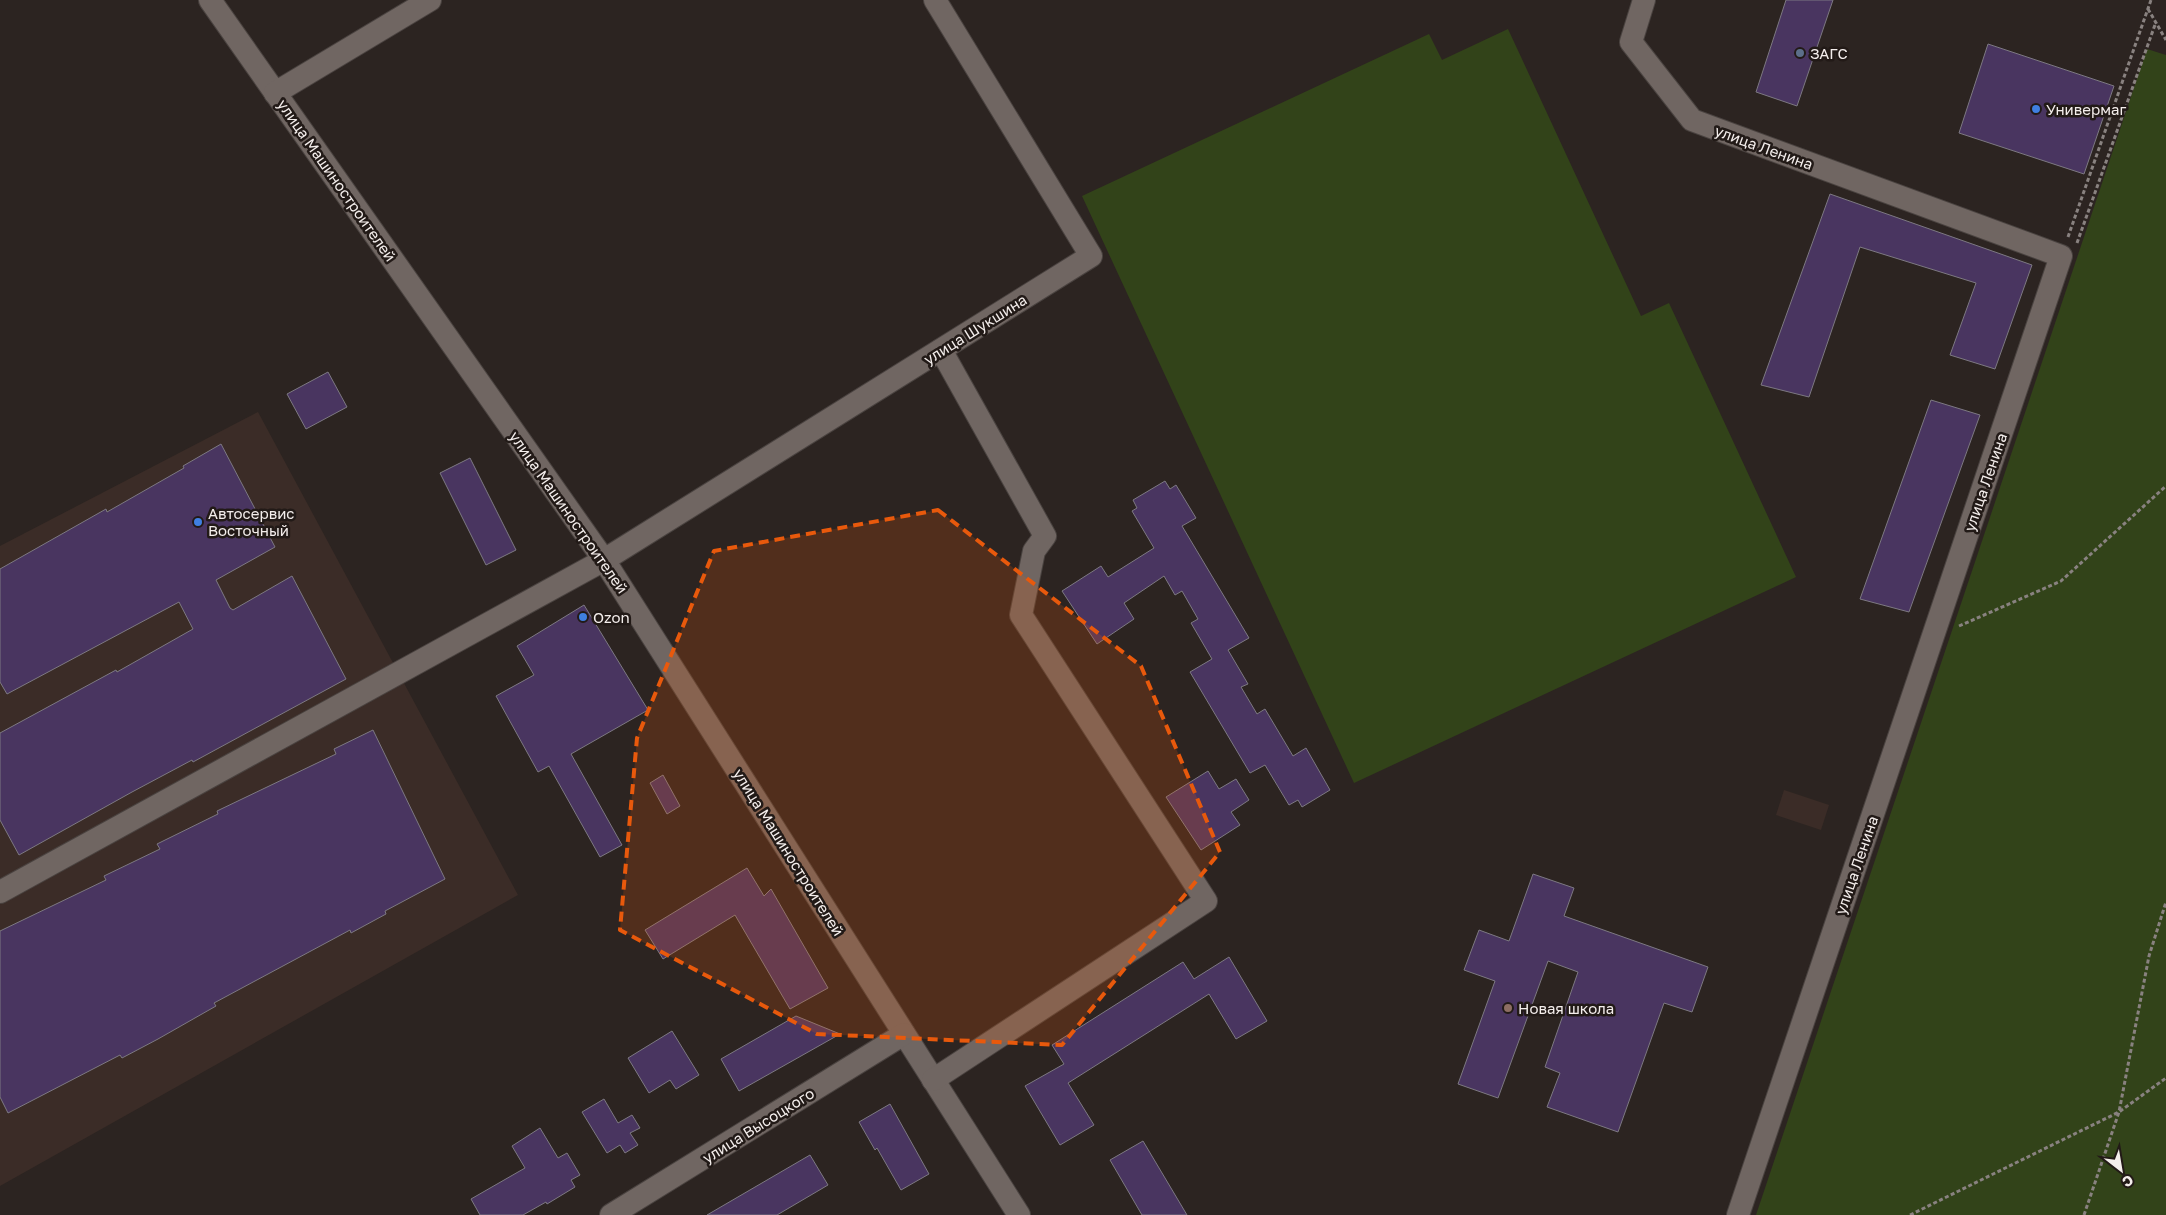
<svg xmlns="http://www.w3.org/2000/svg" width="2166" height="1215" font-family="'Golos Text',sans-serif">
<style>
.built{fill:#3b2c27}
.green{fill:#324319}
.building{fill:#493560;stroke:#7d7982}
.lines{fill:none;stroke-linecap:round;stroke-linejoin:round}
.minor-casing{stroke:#4a4340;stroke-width:24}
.path{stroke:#898280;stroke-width:3;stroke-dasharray:4 2.5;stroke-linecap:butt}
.minor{stroke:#706662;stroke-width:22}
.marked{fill:#e8590c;fill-opacity:0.2;stroke:#e8590c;stroke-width:4;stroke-dasharray:10 6;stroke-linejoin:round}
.service-dot{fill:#5c6f8a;stroke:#221a17;stroke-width:2}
.shop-dot{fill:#3f7fe0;stroke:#221a17;stroke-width:2}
.education-dot{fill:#8d6e63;stroke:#221a17;stroke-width:2}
.labels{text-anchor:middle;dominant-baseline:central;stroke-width:5;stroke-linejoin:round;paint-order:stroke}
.poi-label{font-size:15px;fill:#f4eeec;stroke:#221a17;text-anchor:start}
.street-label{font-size:15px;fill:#f4eeec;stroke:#221a17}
</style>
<rect width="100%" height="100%" fill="#2c2421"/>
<g class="built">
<path d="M 258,412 L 518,895 L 0,1186 L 0,546 Z"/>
<path d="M 1784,790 L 1829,805 L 1821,830 L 1776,815 Z"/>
</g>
<g class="green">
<path d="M 1508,29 L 1641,316 L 1669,303 L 1796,577 L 1354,783 L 1082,196 L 1429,34 L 1442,60 Z"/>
<path d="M 2147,49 L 2166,55 L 2166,1215 L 1756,1215 Z"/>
</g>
<g class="building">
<path d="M 1786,0 L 1833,0 L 1797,106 L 1756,92 Z"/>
<path d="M 1988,44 L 2114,86 L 2084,174 L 1959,133 Z"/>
<path d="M 1830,194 L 2032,265 L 1995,369 L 1950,355 L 1976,283 L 1860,247 L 1809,397 L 1761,385 Z"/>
<path d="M 328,372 L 347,407 L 306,429 L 287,394 Z"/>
<path d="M 1931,400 L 1980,415 L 1909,612 L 1860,599 Z"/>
<path d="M 221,444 L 275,547 L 216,580 L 230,608 L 233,610 L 292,576 L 346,679 L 193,762 L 192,760 L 132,792 L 19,855 L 0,820 L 0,733 L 116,670 L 117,672 L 193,629 L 179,602 L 7,694 L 0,682 L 0,569 L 106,509 L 107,512 L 184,468 L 183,466 Z"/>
<path d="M 470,458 L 516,550 L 486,565 L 440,473 Z"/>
<path d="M 1165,481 L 1170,489 L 1176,485 L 1196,518 L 1182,526 L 1249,638 L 1228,650 L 1248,684 L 1241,687 L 1257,714 L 1265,709 L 1293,756 L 1306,748 L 1330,790 L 1302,807 L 1298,800 L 1289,805 L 1265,765 L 1250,773 L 1190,672 L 1212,659 L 1191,623 L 1198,619 L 1182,591 L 1175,595 L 1164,576 L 1124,603 L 1134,619 L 1097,644 L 1062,591 L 1101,566 L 1108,577 L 1154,548 L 1132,511 L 1137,508 L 1133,500 Z"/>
<path d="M 584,605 L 648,710 L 571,754 L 622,845 L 600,857 L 549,766 L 538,772 L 496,696 L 534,675 L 517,646 Z"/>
<path d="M 373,730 L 445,879 L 385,911 L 386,914 L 351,933 L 350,930 L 214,1003 L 216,1006 L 158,1039 L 122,1058 L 120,1055 L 8,1113 L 0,1097 L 0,931 L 106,880 L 104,876 L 160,849 L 157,844 L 218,814 L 217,811 L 336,754 L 334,749 Z"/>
<path d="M 1208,771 L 1219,789 L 1236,779 L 1249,800 L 1231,812 L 1240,825 L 1201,850 L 1166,797 Z"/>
<path d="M 663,775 L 680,806 L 667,814 L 650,783 Z"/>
<path d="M 747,868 L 764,896 L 771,889 L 828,988 L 790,1009 L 735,915 L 663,959 L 645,930 Z"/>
<path d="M 1533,874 L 1574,888 L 1564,916 L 1708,967 L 1692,1012 L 1664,1003 L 1618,1132 L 1547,1107 L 1560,1073 L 1545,1067 L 1578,972 L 1548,961 L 1498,1098 L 1458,1084 L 1495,981 L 1464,970 L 1479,930 L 1509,941 Z"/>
<path d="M 1229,957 L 1267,1021 L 1236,1039 L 1209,994 L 1068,1083 L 1094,1125 L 1060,1145 L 1025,1086 L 1064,1064 L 1052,1045 L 1183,962 L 1194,979 Z"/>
<path d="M 796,1016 L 840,1034 L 739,1091 L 721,1059 Z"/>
<path d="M 672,1031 L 699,1075 L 676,1089 L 670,1080 L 649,1093 L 628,1058 Z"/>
<path d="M 604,1099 L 618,1123 L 632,1115 L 640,1128 L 630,1133 L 638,1145 L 625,1153 L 620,1145 L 607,1153 L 582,1112 Z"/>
<path d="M 890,1104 L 929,1174 L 901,1190 L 877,1148 L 875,1150 L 859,1122 Z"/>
<path d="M 540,1128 L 558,1158 L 567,1153 L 580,1175 L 571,1180 L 575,1187 L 547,1204 L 546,1202 L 523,1215 L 480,1215 L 471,1199 L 525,1168 L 512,1146 Z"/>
<path d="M 1143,1141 L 1187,1215 L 1142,1215 L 1110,1160 Z"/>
<path d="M 810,1155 L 828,1185 L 777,1215 L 707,1215 Z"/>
</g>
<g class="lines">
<g class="minor-casing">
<g id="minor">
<path d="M 210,0 L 604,560 L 1019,1215"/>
<path d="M 1644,0 L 1631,42 L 1692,120 L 2061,256 L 1738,1215"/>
<path d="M 275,93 L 430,0"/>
<path d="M 0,892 L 604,560 L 1091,256 L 935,0"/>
<path d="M 933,1080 L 1206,901 L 1021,615 L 1034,551 L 1045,536 L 941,350"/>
<path d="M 611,1215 L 904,1034"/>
</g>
</g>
<g class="path">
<path d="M 2148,9 L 2166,40"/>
<path d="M 2068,237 L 2151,0"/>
<path d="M 2077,243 L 2156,22"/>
<path d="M 1959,626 L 2061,581 L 2166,486"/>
<path d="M 1910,1215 L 2119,1112 L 2166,1078"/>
<path d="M 2084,1215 L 2119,1112 L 2149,956 L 2166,902"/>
</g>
<use href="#minor" class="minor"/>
</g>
<path class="marked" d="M 938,510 L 1141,666 L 1220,852 L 1062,1045 L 817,1034 L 620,930 L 637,738 L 714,551 Z"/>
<circle class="service-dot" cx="1800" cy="53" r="5"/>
<g class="shop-dot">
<circle cx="2036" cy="109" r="5"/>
<circle cx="198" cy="522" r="5"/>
<circle cx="583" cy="617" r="5"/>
</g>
<circle class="education-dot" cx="1508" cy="1008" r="5"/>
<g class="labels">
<g class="poi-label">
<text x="1810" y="53">ЗАГС</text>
<text x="2046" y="109">Универмаг</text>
<text x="208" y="513">Автосервис<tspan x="208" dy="17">Восточный</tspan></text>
<text x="593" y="617">Ozon</text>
<text x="1518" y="1008">Новая школа</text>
</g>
<g class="street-label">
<text transform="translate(1764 147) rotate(20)">улица Ленина</text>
<text transform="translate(337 180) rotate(55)">улица Машиностроителей</text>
<text transform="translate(975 329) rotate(-32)">улица Шукшина</text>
<text transform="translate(1985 482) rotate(-71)">улица Ленина</text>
<text transform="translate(569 512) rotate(55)">улица Машиностроителей</text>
<text transform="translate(789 852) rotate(58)">улица Машиностроителей</text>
<text transform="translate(1856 865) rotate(-71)">улица Ленина</text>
<text transform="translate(758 1125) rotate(-32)">улица Высоцкого</text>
</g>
</g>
<g transform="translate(2121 1170) rotate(149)" stroke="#221a17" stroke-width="4" paint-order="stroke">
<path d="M0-4L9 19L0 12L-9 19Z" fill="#f4eeec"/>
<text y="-8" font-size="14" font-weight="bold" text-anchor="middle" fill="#f4eeec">С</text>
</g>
</svg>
